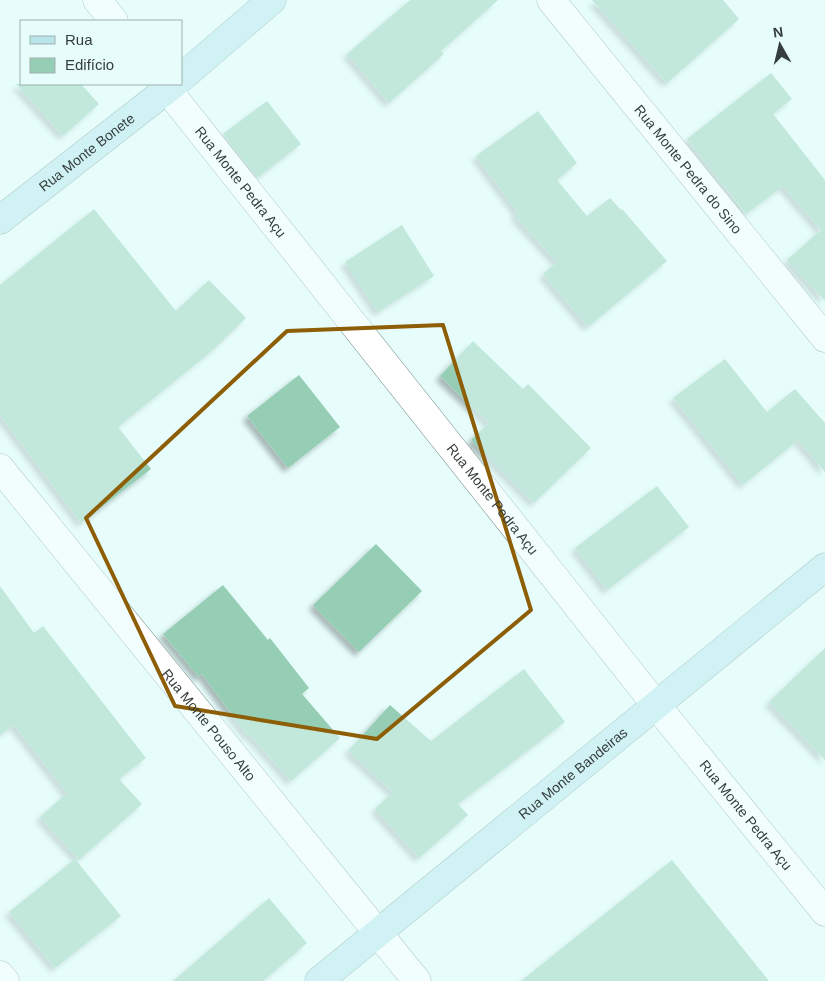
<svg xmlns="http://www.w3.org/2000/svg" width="825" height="981" font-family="Helvetica,sans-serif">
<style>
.building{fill:#95ceb4;filter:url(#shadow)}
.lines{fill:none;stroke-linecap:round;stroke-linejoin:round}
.minor-casing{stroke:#768c8a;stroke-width:29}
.secondary-casing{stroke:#768c8a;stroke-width:29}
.minor{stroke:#fff;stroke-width:28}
.secondary{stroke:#b9e4ea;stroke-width:28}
.marked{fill:none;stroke:#8d5e06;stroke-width:4;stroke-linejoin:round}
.labels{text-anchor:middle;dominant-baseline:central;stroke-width:4;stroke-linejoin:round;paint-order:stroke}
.street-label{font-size:14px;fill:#353e3d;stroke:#e6fdfb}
</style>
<defs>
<filter id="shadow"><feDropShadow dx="-4.5" dy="4.5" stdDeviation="2.5" flood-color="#0004"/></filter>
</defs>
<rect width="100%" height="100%" fill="#e6fdfb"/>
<g class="building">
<path d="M 410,0 L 498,0 L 441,51 L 444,54 L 389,103 L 347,54 Z"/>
<path d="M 592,0 L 723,0 L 739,19 L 667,83 Z"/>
<path d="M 771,73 L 792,99 L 773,114 L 825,180 L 825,301 L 787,260 L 821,230 L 783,186 L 746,214 L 687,139 Z"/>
<path d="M 16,84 L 81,84 L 99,104 L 63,136 Z"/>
<path d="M 267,101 L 301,144 L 257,178 L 223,134 Z"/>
<path d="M 538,111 L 577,163 L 557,180 L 587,216 L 610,198 L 621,210 L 622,209 L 667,261 L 588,327 L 543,274 L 557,262 L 515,216 L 518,213 L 476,156 Z"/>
<path d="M 94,209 L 176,311 L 209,280 L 246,318 L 213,350 L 118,427 L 151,469 L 81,523 L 0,415 L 0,285 Z"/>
<path d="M 402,225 L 434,276 L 378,312 L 345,262 Z"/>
<path d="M 473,341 L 523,389 L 528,384 L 591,448 L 534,503 L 471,440 L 489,423 L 440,376 Z"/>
<path d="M 725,359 L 767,412 L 795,389 L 825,423 L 825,472 L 798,440 L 743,485 L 673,398 Z"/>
<path d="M 299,375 L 340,427 L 288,468 L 247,416 Z"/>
<path d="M 657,486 L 689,527 L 607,590 L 575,548 Z"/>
<path d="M 376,544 L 422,591 L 359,652 L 313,605 Z"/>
<path d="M 223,585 L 268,640 L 270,638 L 309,688 L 302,694 L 340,738 L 291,781 L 249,734 L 247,735 L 202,674 L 199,677 L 163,634 Z"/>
<path d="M 0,586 L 34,633 L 43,626 L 146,758 L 119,779 L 142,804 L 79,860 L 40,817 L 67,793 L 14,725 L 0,735 Z"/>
<path d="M 825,648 L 825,760 L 769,702 Z"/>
<path d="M 524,669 L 565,722 L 458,804 L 468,815 L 419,858 L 375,809 L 393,792 L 348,751 L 390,705 L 431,741 Z"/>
<path d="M 75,859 L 121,916 L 55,968 L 9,912 Z"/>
<path d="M 672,860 L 769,981 L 521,981 Z"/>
<path d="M 269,898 L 307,943 L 263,981 L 173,981 Z"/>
</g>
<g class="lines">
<g class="minor-casing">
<g id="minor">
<path d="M 97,0 L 114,21"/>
<path id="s1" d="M 551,0 L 825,338"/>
<path id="s2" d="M 163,84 L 656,705 L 825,912"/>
<path id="s3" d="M 0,468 L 417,981"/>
<path d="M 0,975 L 5,981"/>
</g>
</g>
<g class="secondary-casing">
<g id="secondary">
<path d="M 181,78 L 272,0"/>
<path id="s4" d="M 0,220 L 174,84"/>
<path id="s5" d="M 319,981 L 825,567"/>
</g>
</g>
<use href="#minor" class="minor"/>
<use href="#secondary" class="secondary"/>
</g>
<path d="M0 0H825V981H0ZM 443,325 L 531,610 L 377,739 L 175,706 L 86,518 L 287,331 Z" fill="#e6fdfb" fill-opacity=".55" fill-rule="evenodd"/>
<path class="marked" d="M 443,325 L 531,610 L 377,739 L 175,706 L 86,518 L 287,331 Z"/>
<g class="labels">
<g class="street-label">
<text stroke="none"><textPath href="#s4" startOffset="110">Rua Monte Bonete</textPath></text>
<text stroke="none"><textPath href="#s1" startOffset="218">Rua Monte Pedra do Sino</textPath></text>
<text stroke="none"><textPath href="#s2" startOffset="125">Rua Monte Pedra Açu</textPath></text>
<text stroke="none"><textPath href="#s2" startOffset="530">Rua Monte Pedra Açu</textPath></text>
<text stroke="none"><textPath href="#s3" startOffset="331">Rua Monte Pouso Alto</textPath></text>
<text stroke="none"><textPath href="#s5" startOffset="328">Rua Monte Bandeiras</textPath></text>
<text stroke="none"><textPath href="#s2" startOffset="935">Rua Monte Pedra Açu</textPath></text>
</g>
</g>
<rect x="20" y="20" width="162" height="65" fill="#e6fdfb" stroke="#9fb1af"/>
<rect x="30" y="36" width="25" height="8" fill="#b9e4ea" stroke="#9fb1af"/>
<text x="65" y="45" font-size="15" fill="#353e3d">Rua</text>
<rect x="30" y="58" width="25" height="15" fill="#95ceb4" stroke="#9fb1af"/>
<text x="65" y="70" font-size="15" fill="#353e3d">Edifício</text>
<g transform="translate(780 45) rotate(352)" stroke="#e6fdfb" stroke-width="4" paint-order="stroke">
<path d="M0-4L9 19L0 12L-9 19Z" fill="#353e3d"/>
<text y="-8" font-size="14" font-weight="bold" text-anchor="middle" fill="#353e3d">N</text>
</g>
</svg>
